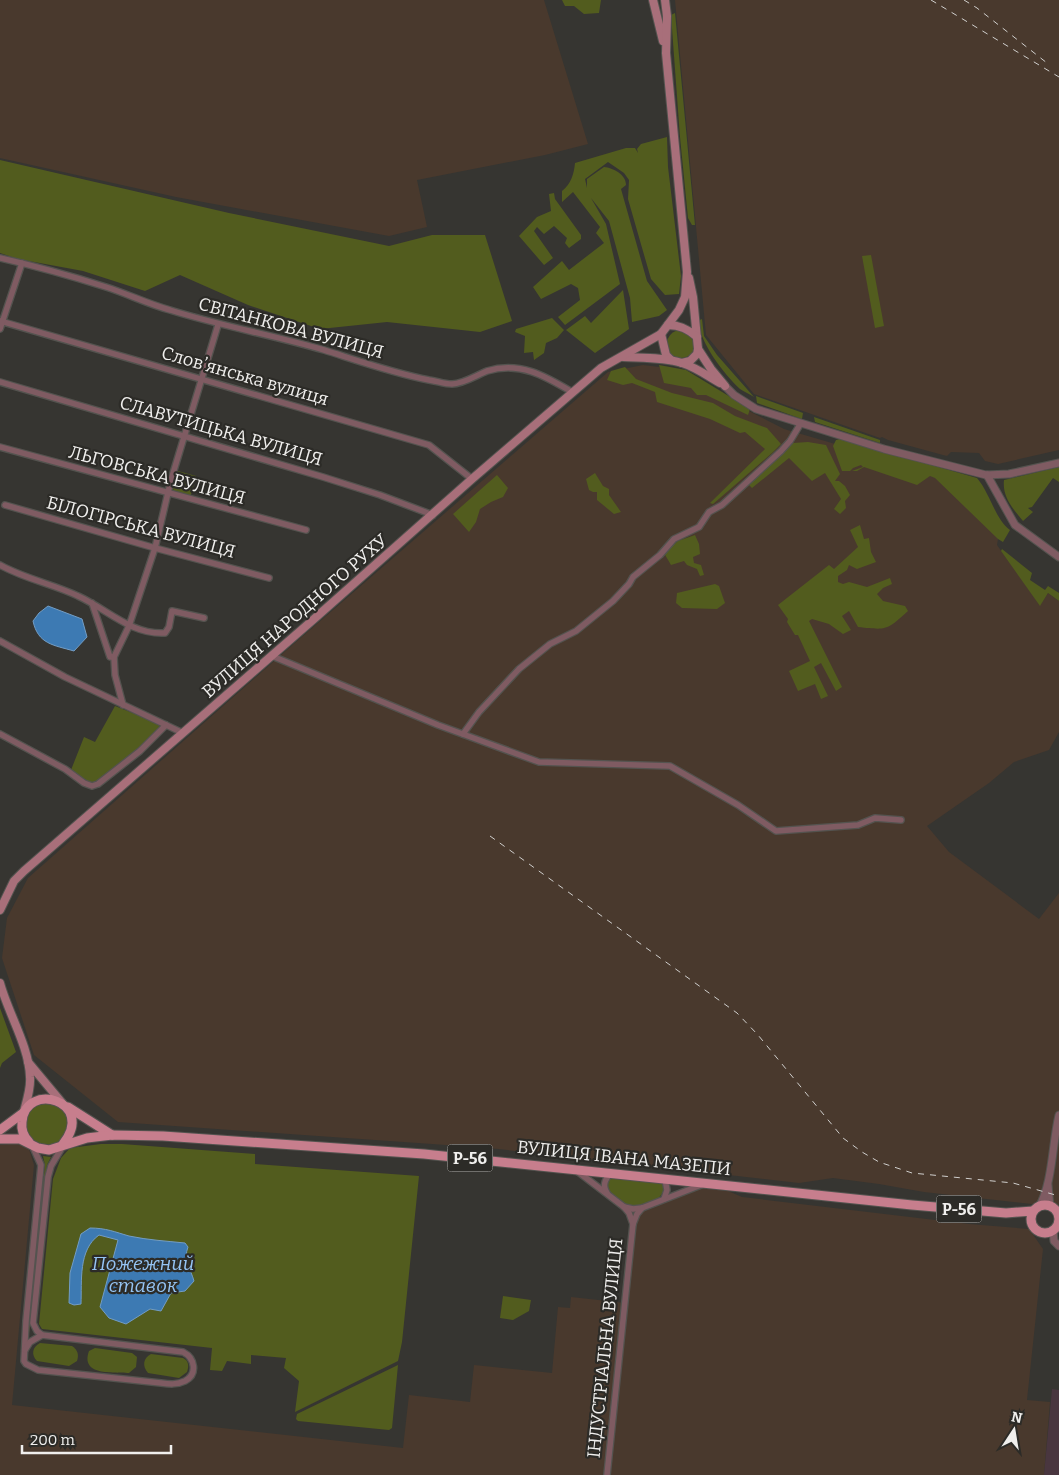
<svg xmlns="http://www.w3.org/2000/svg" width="1059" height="1475" font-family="Bitter,serif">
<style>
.industrial{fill:#49392d}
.education{fill:#49363f}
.green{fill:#525c1e}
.water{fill:#3d7ab3;stroke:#739dc4}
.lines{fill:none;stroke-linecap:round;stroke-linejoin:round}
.minor-casing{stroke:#54534f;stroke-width:8}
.tertiary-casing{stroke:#54534f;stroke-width:9}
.secondary-casing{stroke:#54534f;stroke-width:10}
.primary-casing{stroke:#54534f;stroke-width:11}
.minor{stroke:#7f5b62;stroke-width:5.5}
.tertiary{stroke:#7f5b62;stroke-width:7}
.secondary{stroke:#a86f7a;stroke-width:8}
.primary{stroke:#c77e8d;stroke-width:9}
.rail{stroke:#d0cfcd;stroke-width:1;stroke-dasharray:6 6;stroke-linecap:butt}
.labels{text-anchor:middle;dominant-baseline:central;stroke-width:4.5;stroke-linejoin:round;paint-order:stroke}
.shield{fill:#2c2b27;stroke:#b5b4b2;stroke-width:1}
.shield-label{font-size:16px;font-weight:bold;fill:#f0efed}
.street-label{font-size:18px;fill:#f0efed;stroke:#2c2b27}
.water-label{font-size:19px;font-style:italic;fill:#95c4f4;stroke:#2c2b27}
</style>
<rect width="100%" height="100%" fill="#363531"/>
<g class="industrial">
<path d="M 0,0 L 544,0 L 588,144 L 545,155 L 417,180 L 427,227 L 389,236 L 176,197 L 0,158 Z"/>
<path d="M 675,0 L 1059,0 L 1059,450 L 998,464 L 985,461 L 979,453 L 951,452 L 947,456 L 943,455 L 888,440 L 882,437 L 880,438 L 754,394 L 706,335 Z"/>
<path d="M 643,365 L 676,369 L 706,389 L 784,429 L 965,482 L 998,539 L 997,545 L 1040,605 L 1048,593 L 1059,601 L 1059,732 L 1049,750 L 1014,762 L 989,783 L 927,826 L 949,852 L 1039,919 L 1059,893 L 1059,1207 L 924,1192 L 879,1184 L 833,1178 L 799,1183 L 489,1148 L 118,1122 L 34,1055 L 2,958 L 7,918 L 28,878 L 289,648 L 608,372 Z"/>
<path d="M 18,1143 L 29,1149 L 34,1165 L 12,1405 L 403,1448 L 409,1395 L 470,1402 L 474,1365 L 552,1373 L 558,1307 L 570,1308 L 571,1297 L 625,1303 L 633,1224 L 640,1213 L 701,1188 L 728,1191 L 742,1197 L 969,1224 L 1029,1229 L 1043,1249 L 1027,1400 L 1050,1402 L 1044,1475 L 0,1475 L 0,1145 Z"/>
</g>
<path class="education" d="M 1052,1389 L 1059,1390 L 1059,1475 L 1044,1475 Z"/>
<g class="green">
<path d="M 562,0 L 601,0 L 599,13 L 584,14 L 574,6 L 565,6 Z"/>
<path d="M 675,13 L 695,225 L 692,225 L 688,218 L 680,137 L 671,15 Z"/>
<path d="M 667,137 L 668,167 L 681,276 L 679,294 L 665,295 L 651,279 L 628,199 L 629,180 L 624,173 L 608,162 L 585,179 L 587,188 L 587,179 L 604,167 C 613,168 626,174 626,185 L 621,189 L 647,281 L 667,310 L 659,316 L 632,322 L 630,298 L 609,221 L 591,198 L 606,224 L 620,284 L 565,325 L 558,317 L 580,300 L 578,288 L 571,284 L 541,299 L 533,287 L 562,261 L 569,270 L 604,243 L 596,233 L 600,227 L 573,192 L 562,202 L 562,191 C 571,184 574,174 575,163 L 626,148 L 635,148 L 638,153 L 637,149 L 641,144 Z"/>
<path d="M 0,160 L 229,213 L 389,246 L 432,235 L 485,235 L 512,321 L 480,332 L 387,322 L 320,329 L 248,305 L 180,275 L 145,291 L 83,271 L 18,259 L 0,253 Z"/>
<path d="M 554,193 L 555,199 L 581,235 L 581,239 L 569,248 L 565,243 L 567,238 L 554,226 L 544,234 L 537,227 L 534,231 L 553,258 L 544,265 L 519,236 L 537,217 L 551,211 L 549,194 Z"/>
<path d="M 871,255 L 884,326 L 875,328 L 862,256 Z"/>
<path d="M 623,290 L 629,329 L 595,353 L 566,330 L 585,316 L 591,323 Z"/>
<path d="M 552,318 L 564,330 L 557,338 L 546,343 L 544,353 L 534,360 L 533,352 L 524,353 L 525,336 L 515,332 L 516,329 Z"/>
<path d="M 702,319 L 704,336 L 717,355 L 754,397 C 750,394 744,392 740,389 C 724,374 700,343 698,321 Z"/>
<circle cx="681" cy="344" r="14"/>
<path d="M 659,365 L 686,370 L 750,409 L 748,415 L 706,395 L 697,395 L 691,388 L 664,383 Z"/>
<path d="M 625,367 L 636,379 L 672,393 L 713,403 L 735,416 L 767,428 L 781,444 L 772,453 L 713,504 L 710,503 L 765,449 L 745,432 L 740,433 L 710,419 L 657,402 L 655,392 L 632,383 L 623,385 L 607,380 L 611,371 Z"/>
<path d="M 756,396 L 803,413 L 802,419 L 757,403 Z"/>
<path d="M 814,417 L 880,440 L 880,443 L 815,422 Z"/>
<path d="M 840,439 L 977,478 C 990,493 995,519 1010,530 L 1003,542 L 998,539 L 935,478 L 930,476 L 917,485 L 864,467 L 857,471 L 852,471 L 863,467 L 861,465 L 853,468 L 850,471 L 842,471 L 833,446 L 836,440 Z"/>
<path d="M 808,442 L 826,445 L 840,474 L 835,481 L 839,481 L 845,486 L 850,495 L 845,501 L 846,508 L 840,514 L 834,509 L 841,499 L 825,473 L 812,481 L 789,458 L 752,488 L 748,484 L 793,443 Z"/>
<path d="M 1059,467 L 1059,482 L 1053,478 L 1032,507 L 1028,508 L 1033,512 L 1023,521 C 1013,509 1002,497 1004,480 Z"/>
<path d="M 178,471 L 196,476 L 190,498 L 174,493 L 173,488 Z"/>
<path d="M 595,473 L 603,486 L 609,489 L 609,495 L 621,512 L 614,514 L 597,500 L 597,492 L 593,492 L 589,490 L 586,479 Z"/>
<path d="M 497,475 L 508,488 L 503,497 L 491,502 L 480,509 L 476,522 L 469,532 L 453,514 Z"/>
<path d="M 860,525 L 864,539 L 869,538 L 871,552 L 876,562 L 857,569 L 849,565 L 847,570 L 838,576 L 838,582 L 843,584 L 849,582 L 867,587 L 890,578 L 892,584 L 883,588 L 877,594 L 883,601 L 905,606 L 908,611 C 886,631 887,630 858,627 L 849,611 L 842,616 L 851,630 L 843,634 L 829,624 L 812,619 L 809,621 L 842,687 L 836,691 L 821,663 L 814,667 L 828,696 L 821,699 L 815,684 L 798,691 L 789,671 L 810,661 L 798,635 L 795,635 L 787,622 L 788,619 L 778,605 L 829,565 L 834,569 L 858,547 L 850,530 Z"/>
<path d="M 695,535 L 699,544 L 700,554 L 693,557 L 694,563 L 701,565 L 704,575 L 700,576 L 697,569 L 687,565 L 684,561 L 671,565 L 664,553 L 678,541 Z"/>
<path d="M 1002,549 L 1032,573 L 1030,580 L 1045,590 L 1048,586 L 1059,593 L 1059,601 L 1048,593 L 1040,606 L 1001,551 Z"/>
<path d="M 715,584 L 719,586 L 725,603 L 717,609 L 682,608 L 676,603 L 677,593 Z"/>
<path d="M 115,706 L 153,721 L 163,727 L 133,754 L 98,782 L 92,784 L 71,770 L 84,737 L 95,742 Z"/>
<path d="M 0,1008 L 16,1052 L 2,1063 L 0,1068 Z"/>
<path d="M 50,1102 L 64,1109 L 69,1123 C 66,1129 63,1140 58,1144 C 36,1158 11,1121 35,1105 C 38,1103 46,1103 50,1102 Z"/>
<path d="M 101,1144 L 122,1144 L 255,1154 L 255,1164 L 419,1176 L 402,1342 L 398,1361 L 295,1412 L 299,1381 L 284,1368 L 286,1358 L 251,1355 L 251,1364 L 227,1361 L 222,1371 L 210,1370 L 212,1348 L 42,1329 L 39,1324 L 53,1179 L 61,1158 L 70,1148 Z"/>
<path d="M 43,1156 L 51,1157 L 47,1165 L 30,1324 L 29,1333 L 28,1333 L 45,1165 Z"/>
<path d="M 611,1177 L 662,1183 C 669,1197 647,1207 635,1207 C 622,1206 604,1194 608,1180 Z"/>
<path d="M 503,1296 L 531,1300 L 529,1311 L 513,1320 L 500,1318 Z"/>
<path d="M 40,1343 L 72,1346 C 78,1350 79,1355 77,1361 L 69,1366 L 37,1361 C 31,1355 32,1347 40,1343 Z"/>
<path d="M 95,1348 L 132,1353 L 137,1357 L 136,1367 L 129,1373 C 113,1372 80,1376 89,1351 Z"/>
<path d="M 151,1354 L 183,1358 C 189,1361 189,1366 187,1372 L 179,1378 L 148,1373 C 142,1366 143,1358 151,1354 Z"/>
<path d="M 398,1365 L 392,1428 L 389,1430 L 298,1421 L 296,1419 L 297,1414 Z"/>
</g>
<g class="water">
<path d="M 48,606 L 82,619 L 87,637 L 74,651 C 53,645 38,644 33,621 L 39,613 Z"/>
<path d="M 90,1228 C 106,1228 115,1232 129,1236 C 148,1240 166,1241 185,1243 L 188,1247 C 183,1259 191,1270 194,1281 L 185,1291 L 171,1293 L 161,1311 L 150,1309 L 126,1324 L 109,1318 L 100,1307 L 118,1240 L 99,1235 C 78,1250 82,1281 81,1304 L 74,1305 L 69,1303 L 70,1273 L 81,1234 Z"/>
</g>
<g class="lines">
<g class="minor-casing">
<g id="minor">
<path d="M 0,258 C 35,266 71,276 106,287 C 128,294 148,304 170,310 C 221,326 273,335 324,350 C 359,361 393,373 429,380 C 437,381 444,384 452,384 C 463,384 477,375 487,371 C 520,361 545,376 572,392"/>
<path d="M 0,321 L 429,445 L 472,479"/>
<path d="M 0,329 L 22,263"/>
<path d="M 0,382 L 323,477 L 380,495 L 433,515"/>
<path d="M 0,447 L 306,530"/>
<path d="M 5,505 L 155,548 L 269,578"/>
<path d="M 0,565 C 25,579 53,584 78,596 C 107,609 131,635 165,633 L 169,627 L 172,611 L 204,618"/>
<path d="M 92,603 L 110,657 L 114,657"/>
<path d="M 0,641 L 65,677 L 183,733"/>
<path d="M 272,656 L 438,725 L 539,762 L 670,766 L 738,805 L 776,831 L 858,825 L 875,818 L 901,820"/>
<path d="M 123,705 L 115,675 L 114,657 L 129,626 L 155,548 L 171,480 L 218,325"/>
<path d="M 0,734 L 65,769 L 84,783 L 92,786 L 98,784 L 140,751 L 166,725"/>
<path d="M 463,734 L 479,712 L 519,669 L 550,644 L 576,631 L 613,601 L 629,584 L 633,577 L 660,555 L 674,539 L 699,527 L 709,512 L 722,505 L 781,451 L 790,441 L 801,423"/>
<path d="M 32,1145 L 41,1165 L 26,1321 L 24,1361 L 26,1364 L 38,1370 L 161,1383 C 169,1384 177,1385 185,1381 C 198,1374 195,1358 183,1352 L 42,1335 L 37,1331 L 33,1323 L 48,1177 L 51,1166 L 63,1146"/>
<path d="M 577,1171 L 624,1207 L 633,1209 L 642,1208 L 701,1185"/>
<path d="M 607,1193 C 602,1185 605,1179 611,1173"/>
<path d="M 664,1199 L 667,1190 L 665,1179"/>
<path d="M 624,1207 L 629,1213 L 633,1224"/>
<path d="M 25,1350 L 30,1342 L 42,1335"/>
<path d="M 607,1475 L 633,1224 L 637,1214 L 642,1208"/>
</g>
</g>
<g class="tertiary-casing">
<g id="tertiary">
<path d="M 725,386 L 734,395 L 756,409 L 884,449 L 986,475 L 1009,474 L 1059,463"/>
<path d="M 987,475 L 1015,525 L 1059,557"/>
<path d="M 1048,1185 L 1050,1207"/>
<path d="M 1039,1207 C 1053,1182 1052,1144 1059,1115"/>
<path d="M 1053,1230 L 1054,1241 L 1059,1246"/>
</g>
</g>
<g class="secondary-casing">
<g id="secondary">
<path d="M 653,0 L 663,41"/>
<path d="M 689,278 L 693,297 L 698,349 L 711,369 L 725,386"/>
<path d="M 668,325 C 680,325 688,329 697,337"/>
<path d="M 661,334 L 666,355 L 671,360"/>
<path d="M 623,357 C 642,358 663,357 682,363 C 695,367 708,376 720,383"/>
<path d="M 682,363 L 690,361 L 697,354 L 698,349"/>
<path d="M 0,910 L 14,881 L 24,871 L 314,619 L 472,479 L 601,368 L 661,334 L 679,310 L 685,297 L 687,272 L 666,53 L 667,16 L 665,0"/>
<path d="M 0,983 C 8,1013 29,1046 30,1077 C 31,1088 27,1100 24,1111"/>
<path d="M 28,1062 L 63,1104"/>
</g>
</g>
<g class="primary-casing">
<g id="primary">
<path d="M 68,1107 L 112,1135"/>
<path d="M 0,1130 L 23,1113"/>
<path d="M 0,1139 L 20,1139 L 38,1148 L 49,1150 L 87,1138 L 112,1135 L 163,1136 L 424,1154 L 912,1205 L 1006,1213 L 1033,1211"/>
<path d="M 29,1142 C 23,1136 21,1130 22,1122 C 25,1080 97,1101 63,1144"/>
<circle cx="1045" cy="1219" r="14"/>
</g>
</g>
<use href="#minor" class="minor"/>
<use href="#tertiary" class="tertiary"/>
<use href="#secondary" class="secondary"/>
<use href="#primary" class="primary"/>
<g class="rail">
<path d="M 931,0 L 1059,77"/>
<path d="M 964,0 L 977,8 L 1047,63"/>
<path d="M 490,836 L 737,1013 L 758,1035 L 843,1138 L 862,1152 L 879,1162 L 912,1173 L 1013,1183 L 1059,1196"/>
</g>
</g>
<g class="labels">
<g class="shield">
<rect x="447.5" y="1144.5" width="45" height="27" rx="4"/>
<rect x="936.5" y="1195.5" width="45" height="27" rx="4"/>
</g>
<g class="shield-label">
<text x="470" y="1158">Р-56</text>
<text x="959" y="1209">Р-56</text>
</g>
<g class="street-label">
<text transform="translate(291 328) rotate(15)">СВІТАНКОВА ВУЛИЦЯ</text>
<text transform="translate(245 376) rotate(16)">Словʼянська вулиця</text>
<text transform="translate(221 431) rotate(16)">СЛАВУТИЦЬКА ВУЛИЦЯ</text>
<text transform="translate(157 475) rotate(15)">ЛЬГОВСЬКА ВУЛИЦЯ</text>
<text transform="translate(141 527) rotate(15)">БІЛОГІРСЬКА ВУЛИЦЯ</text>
<text transform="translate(295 616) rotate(-41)">ВУЛИЦЯ НАРОДНОГО РУХУ</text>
<text transform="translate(624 1158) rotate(6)">ВУЛИЦЯ ІВАНА МАЗЕПИ</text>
<text transform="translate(605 1348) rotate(-84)">ІНДУСТРІАЛЬНА ВУЛИЦЯ</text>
</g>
<g class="water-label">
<text x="143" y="1263">Пожежний<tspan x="143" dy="22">ставок</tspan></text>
</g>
</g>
<g transform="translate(1014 1430) rotate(12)" stroke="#2c2b27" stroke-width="4" paint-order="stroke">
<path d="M0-4L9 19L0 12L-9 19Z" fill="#f0efed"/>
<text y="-8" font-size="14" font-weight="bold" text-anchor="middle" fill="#f0efed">N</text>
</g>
<path d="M22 1445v8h149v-8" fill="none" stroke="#f0efed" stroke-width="2.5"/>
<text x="30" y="1445" font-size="15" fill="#f0efed" stroke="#2c2b27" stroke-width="4" paint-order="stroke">200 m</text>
</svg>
